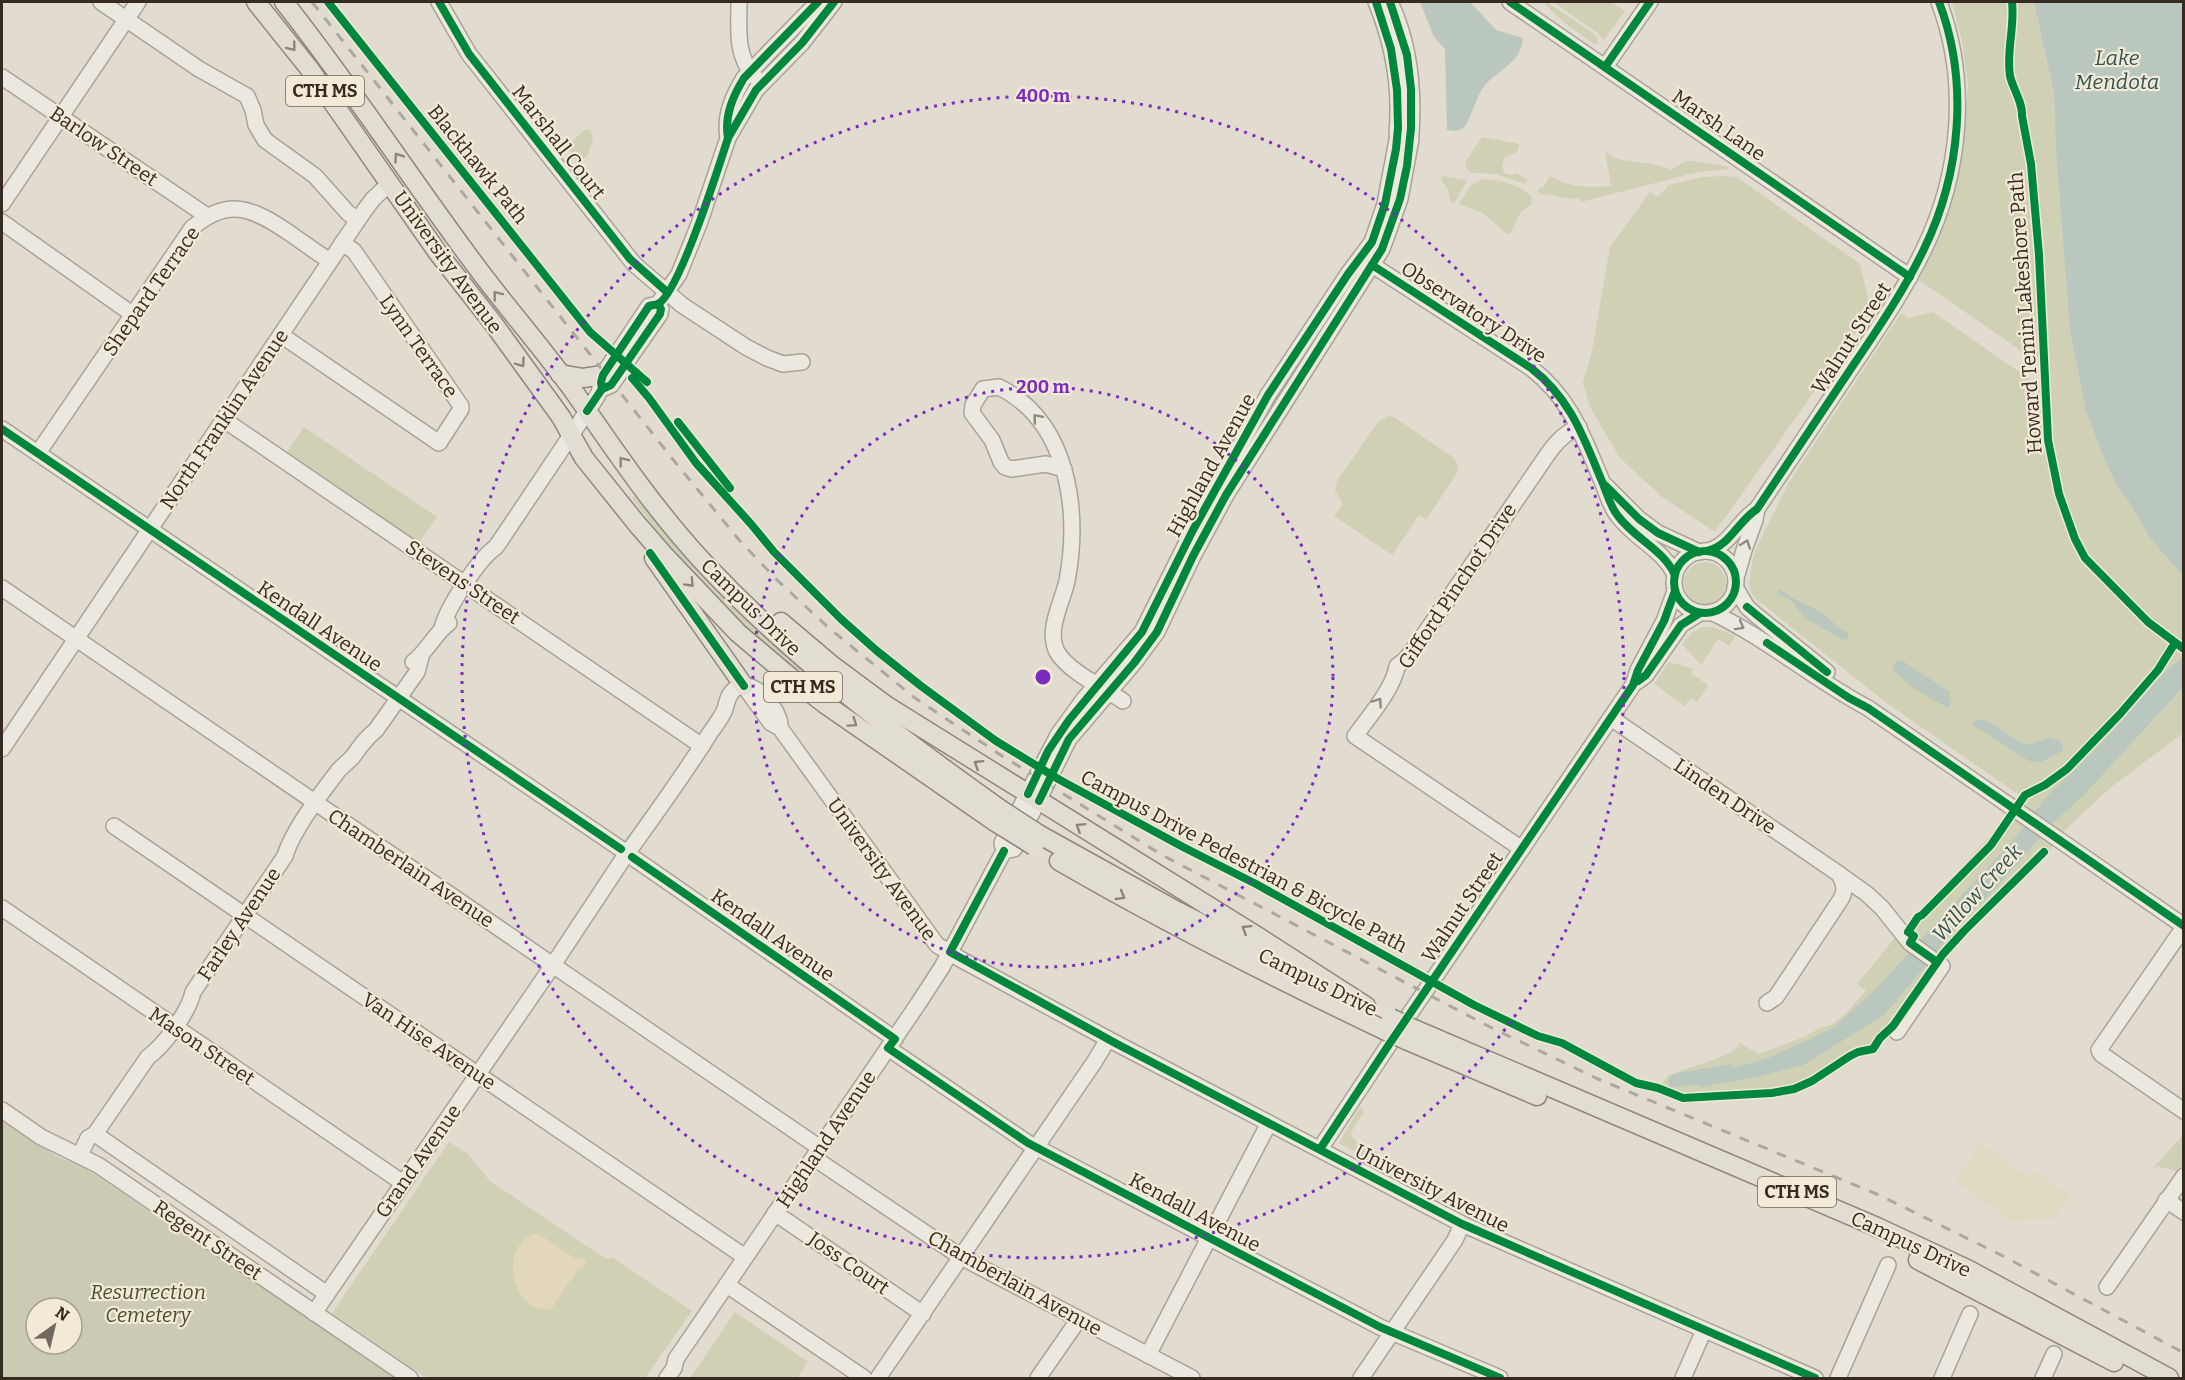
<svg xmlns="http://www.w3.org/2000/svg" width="2185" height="1380" font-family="Bitter,serif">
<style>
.farmland{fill:#e0dac2}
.green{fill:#d0d0b4}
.sand{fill:#e2d7bb}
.cemetery{fill:#cbcbb3;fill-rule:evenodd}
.water{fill:#bac7bf}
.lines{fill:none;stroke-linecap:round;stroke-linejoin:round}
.minor-casing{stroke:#a8a298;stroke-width:18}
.major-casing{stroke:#8d877f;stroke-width:21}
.minor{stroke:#ebe8e0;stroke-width:15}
.major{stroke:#e2ddd3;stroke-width:18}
.rail{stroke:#aba7a1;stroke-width:3;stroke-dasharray:10 10;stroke-linecap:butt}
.major-bridge-casing{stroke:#8d877f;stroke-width:21;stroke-linecap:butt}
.major-bridge{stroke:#e2ddd3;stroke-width:18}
.cycleway-casing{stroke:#f2ead7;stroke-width:11}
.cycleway{stroke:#00873e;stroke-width:8}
.oneway{stroke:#8c847a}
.oneway2{stroke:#908a80}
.ring{fill:none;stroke:#7b2cbf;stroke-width:3;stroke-dasharray:3 6}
.labels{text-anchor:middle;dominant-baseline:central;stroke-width:4.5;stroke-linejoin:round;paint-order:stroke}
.shield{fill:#f2ead7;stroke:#6e6458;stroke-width:1.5}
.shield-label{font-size:18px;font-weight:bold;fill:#362b21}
.street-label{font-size:20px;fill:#362b21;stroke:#f2ead7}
.park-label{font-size:20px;font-style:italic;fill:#46502a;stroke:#f2ead7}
.water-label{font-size:21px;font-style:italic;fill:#325452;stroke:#f2ead7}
.centre{fill:#7b2cbf;stroke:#f2ead7;stroke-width:3}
.ring-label{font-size:18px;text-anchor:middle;font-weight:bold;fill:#7b2cbf;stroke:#f2ead7;stroke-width:4.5;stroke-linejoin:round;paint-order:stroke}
</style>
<rect width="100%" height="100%" fill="#e2dcd0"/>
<path class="farmland" d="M 1981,1144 L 2029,1177 L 2034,1170 L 2071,1196 L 2055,1218 L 2012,1222 L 1955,1181 Z"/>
<g class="green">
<path d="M 1547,2 L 1593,33 L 1597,38 L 1598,44 L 1594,44 L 1569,26 L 1545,5 Z"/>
<path d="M 1553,2 L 1611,2 L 1625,11 L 1604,40 L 1595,31 Z"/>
<path d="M 1952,2 L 2034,2 L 2054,93 L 2056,153 L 2070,331 L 2086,411 L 2102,454 L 2116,484 L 2131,505 L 2150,538 L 2183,576 L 2183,733 L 2110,788 L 2063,832 L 2048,852 L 1965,932 L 1942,957 L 1893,1027 L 1882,1037 L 1870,1053 L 1856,1054 L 1826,1077 L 1801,1088 L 1776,1095 L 1728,1097 L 1687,1104 L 1656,1091 L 1669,1075 L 1721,1057 L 1734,1050 L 1740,1043 L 1759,1054 L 1804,1037 L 1820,1028 L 1831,1025 L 1845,1014 L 1866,991 L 1857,984 L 1899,933 L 1990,836 L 2019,795 L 1888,704 L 1757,600 L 1751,592 L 1749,583 L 1754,553 L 1788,484 L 1901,313 L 1909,318 L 1933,312 L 2041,387 L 2040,364 L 1919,280 L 1943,221 L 1963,140 L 1968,86 L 1962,41 Z"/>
<path d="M 585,129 L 590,130 L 593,138 L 588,155 L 581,161 C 572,160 570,154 568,146 Z"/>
<path d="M 1482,137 L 1519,144 L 1517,152 L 1505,157 L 1502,165 L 1504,173 L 1512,175 L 1517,173 L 1528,180 L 1525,184 L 1496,174 L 1473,173 L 1467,170 L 1465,162 Z"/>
<path d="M 1605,152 C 1608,153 1610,156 1613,157 C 1631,164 1654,161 1671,170 L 1686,161 L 1692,161 L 1726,166 L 1730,169 L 1698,172 L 1581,202 L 1580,199 L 1564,198 L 1548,194 L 1546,196 L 1537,192 L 1540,187 L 1543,188 L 1550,176 C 1568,187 1589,188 1611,186 Z"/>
<path d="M 1442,176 L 1467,180 L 1454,204 L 1451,203 L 1448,189 L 1441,179 Z"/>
<path d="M 1724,176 L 1737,177 L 1860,264 L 1871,311 L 1715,532 L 1661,496 L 1620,458 L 1590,407 L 1583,383 L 1592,351 L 1610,247 L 1650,192 L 1658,197 L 1669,185 L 1702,177 Z"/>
<path d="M 1483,179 C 1500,179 1520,185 1532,197 L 1532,204 L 1520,213 L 1510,234 L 1504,232 L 1483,213 L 1458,204 L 1472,184 Z"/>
<path d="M 1388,416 L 1394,417 L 1454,458 L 1458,465 L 1457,473 L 1426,520 L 1419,515 L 1392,555 L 1334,516 L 1343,504 L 1335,490 L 1337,481 L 1378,422 Z"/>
<path d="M 304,427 L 437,517 L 418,544 L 285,455 Z"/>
<path d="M 635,496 L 700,574 L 901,746 C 838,702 774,659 719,605 C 689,575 658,533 632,498 Z"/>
<circle cx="1705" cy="583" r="21"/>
<path d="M 1702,627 L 1713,627 L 1735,636 L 1729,646 L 1718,639 L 1701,665 L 1682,644 L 1692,632 Z"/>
<path d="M 1669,662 L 1694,669 L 1691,673 L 1708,685 L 1697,702 L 1691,698 L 1685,706 L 1654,684 Z"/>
<path d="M 1360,1107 L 1364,1112 C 1345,1140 1348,1133 1370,1153 L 1370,1160 L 1339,1143 Z"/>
<path d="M 2183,1135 L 2182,1170 L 2179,1172 L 2157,1166 L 2156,1168 L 2153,1168 Z"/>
<path d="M 449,1142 L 468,1154 L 490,1181 L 591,1249 L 607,1259 L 613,1258 L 692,1311 L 645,1378 L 427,1378 L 332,1313 Z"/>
<path d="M 735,1312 L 808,1362 L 797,1378 L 690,1378 Z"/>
</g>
<path class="sand" d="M 537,1233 L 576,1259 L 583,1258 L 586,1262 L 584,1268 L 578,1269 L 551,1309 C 512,1316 496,1244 537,1233 Z"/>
<path class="cemetery" d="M 2,1120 L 56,1156 L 85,1168 L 396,1378 L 2,1378 ZM 36,1308 L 72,1308 L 72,1344 L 36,1344 Z"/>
<g class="water">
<path d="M 1420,2 L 1470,2 L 1496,30 L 1523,38 C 1521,63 1500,68 1485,85 C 1475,97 1473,115 1464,128 L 1456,131 L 1447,130 L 1445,49 L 1434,37 Z"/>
<path d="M 2034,2 L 2183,2 L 2183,576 L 2150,538 L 2131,505 L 2116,484 L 2102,454 L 2086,411 L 2070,331 L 2056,153 L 2054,93 Z"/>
<path d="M 1778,590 L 1781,590 C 1795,602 1814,605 1828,618 C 1835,624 1839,629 1848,633 L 1848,639 L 1843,640 L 1805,618 L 1790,599 L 1777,595 Z"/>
<path d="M 2183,657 L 2183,687 L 2084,795 L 2054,822 L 1995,889 L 1950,934 L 1929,962 L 1884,1015 L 1803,1065 L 1757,1077 L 1700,1087 L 1698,1084 L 1670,1088 L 1668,1080 L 1674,1074 L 1731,1064 L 1733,1068 L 1768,1058 L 1833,1028 L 1873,992 L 2015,838 L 2047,796 L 2096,749 L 2167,670 Z"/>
<path d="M 1901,660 L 1950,692 L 1949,697 L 1951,705 L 1948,708 C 1932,699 1900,682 1892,667 L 1897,661 Z"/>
<path d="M 1978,719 C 1996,722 2011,739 2027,745 L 2051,737 L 2059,741 L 2063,746 L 2062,751 L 2041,762 L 2029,761 L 1973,725 L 1974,721 Z"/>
</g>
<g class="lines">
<g class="minor-casing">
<g id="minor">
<path d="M 101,2 L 199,69 L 247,96 L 253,110 L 256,125 L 265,140 L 315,176 L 348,213 L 358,220"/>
<path d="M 439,2 L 469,54 L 634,264 L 682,305 L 746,347 L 767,358 L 783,364 L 802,362"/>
<path d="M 739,2 C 739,29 735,56 755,77"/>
<path d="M 1376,2 C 1393,43 1401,89 1397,134"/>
<path d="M 1390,2 C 1409,42 1414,90 1411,134"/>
<path d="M 1510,2 L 1910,277"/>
<path d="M 1605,67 L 1650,2"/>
<path d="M 2,77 L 207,216"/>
<path d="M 728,138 C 724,116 733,96 744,78 L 818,2"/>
<path d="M 2,204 L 138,2"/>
<path d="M 2,222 L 132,314"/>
<path d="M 1366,261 L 1531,368 C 1570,398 1583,436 1601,479 C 1607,492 1609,505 1618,516 C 1635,539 1663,549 1675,575"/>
<path d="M 281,335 L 439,443 L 461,409 L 461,406 L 354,251 L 342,243"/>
<path d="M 619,351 L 649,306 L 658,304 L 679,274 L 699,224 L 728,138 L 756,90 L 802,43 L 834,2"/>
<path d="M 628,360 L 660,314 L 661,309 L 658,304"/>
<path d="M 602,389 L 611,385 L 624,367"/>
<path d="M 223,419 L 702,746"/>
<path d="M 2,429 L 621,849"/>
<path d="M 38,453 L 192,228 C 228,197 252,208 288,232 C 302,242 316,252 330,261"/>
<path d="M 1064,469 L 1046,464 L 1012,469 L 1005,467 L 1001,462 L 992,440 L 972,413 L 973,405 L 983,389 L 999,387 C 1069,422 1080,511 1067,581 C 1062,603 1046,630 1057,652 C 1069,672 1104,688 1123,701"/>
<path d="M 1606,486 L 1639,519 L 1658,533 L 1699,552"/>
<path d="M 1707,551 C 1730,546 1738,521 1757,509 C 1787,464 1818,418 1848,373 C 1875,333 1903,293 1924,249 C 1961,173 1969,81 1939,2"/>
<circle cx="1705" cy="582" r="31"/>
<path d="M 1736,578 L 1744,550 L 1755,520 L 1757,509"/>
<path d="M 1735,587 L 1747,607 L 1756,615 L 1827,672"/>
<path d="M 2,588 L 820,1148"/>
<path d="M 1711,612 C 1767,638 1813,679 1868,708 L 2184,926"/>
<path d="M 442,628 C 447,608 479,558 496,547 L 596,398 C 602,389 599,389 601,380 C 603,372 610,365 614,358"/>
<path d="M 413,662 C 427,652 434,634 449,623"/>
<path d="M 1638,681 L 1646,675 L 1681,625 L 1700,613"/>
<path d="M 744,686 L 771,723 L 780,728 L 937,945 L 962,960 L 1108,1039 L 1462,1224 L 1815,1378"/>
<path d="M 1611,718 L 1839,874 C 1844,883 1846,890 1841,899 L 1776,997 L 1767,1003"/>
<path d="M 2,749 L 364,211 L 373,199 L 390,183"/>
<path d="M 114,826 L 745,1257"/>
<path d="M 631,848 C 658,810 686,772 710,733 C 715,726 722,717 725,709 C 727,702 728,694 735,689 C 753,674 782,712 780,728"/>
<path d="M 1522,849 L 1355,736 C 1368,718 1394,688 1397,666 L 1405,660 L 1419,642 L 1543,461 C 1553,446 1562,434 1579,427"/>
<path d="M 1004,851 L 1014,849 L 1069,739 L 1134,663 L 1157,632 L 1193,556 L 1226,495 L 1382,249 L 1400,199 L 1411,139"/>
<path d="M 632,857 L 895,1039"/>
<path d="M 1839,874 L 1867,894 L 1882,908 L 1910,943 L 1942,966 L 1897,1032"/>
<path d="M 2,908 L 403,1183"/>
<path d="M 2184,927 L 2099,1050 L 2101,1054 L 2184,1111"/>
<path d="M 888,1048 L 1028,1143 L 1380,1327 L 1500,1378"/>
<path d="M 2,1110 L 41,1137 L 98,1165 L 410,1378"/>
<path d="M 95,1134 L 327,1294"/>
<path d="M 1320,1149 L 1390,1043 L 1633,685 L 1638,670 L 1664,621 L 1675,591"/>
<path d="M 80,1155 L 88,1138 L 95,1134 L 148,1057 C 165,1045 189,1011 193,992 L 285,856 C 292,831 322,792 338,771 C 343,765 350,761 354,755 C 362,744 366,738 376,730 L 417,672 L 421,657"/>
<path d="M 814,1158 L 961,1257 L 1192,1378"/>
<path d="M 2166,1200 L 2184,1212"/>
<path d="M 775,1213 L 923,1314"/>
<path d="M 727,1285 L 864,1378"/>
<path d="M 2107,1287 L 2184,1176"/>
<path d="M 314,1313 L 553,965 L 623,859"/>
<path d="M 1148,1355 L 1269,1123"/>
<path d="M 667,1378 L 674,1368 L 676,1359 L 918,1004 L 942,967 L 1004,851 L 1002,843 L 1058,735 L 1084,699 L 1142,632 L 1193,530 L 1268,395 L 1348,274 L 1372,242 L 1385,204 L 1397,140"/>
<path d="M 878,1378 L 1095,1061 L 1108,1039"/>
<path d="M 1038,1378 L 1079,1319"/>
<path d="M 1361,1378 L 1455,1240 L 1462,1224"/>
<path d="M 1683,1378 L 1704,1330"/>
<path d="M 1838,1378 L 1888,1265"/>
<path d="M 1942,1378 L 1970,1314"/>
<path d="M 2043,1378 L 2054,1354"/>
</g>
</g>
<g class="major-casing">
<g id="major">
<path d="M 256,2 L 308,67 L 438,253 L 493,323 L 561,417 L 584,458 L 637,524 L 663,554 L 738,633 L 790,677 L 825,704 L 994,821"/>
<path d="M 284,2 C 349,84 407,173 470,258 C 504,305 543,348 577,396 C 617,454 658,514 706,565 C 794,659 896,735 1000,809"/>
<path d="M 560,374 L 583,378 L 603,375"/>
<path d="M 654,558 L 744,686"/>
<path d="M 781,622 L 833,666 L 887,706 L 1260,938 L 1366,1006"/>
<path d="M 1040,835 L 1177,911 L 1287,967"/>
<path d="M 1059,861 C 1164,922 1273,977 1384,1030"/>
<path d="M 1414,1029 L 1877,1227 L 1969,1270 L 2169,1378"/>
<path d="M 1406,1040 L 1537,1096"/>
<path d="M 1918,1260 L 2114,1362"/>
</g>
</g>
<use href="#minor" class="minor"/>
<use href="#major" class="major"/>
<path class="rail" d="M 312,2 L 675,462 L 740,541 L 777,580 L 830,629 L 915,698 L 999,754 L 1162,855 L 1490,1027 L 1598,1079 L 1879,1195 L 2003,1256 L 2184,1353"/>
<g class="major-bridge-casing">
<g id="major-bridge">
<path d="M 1000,809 L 1040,835"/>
<path d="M 994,821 L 1034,846"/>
<path d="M 1391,1018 L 1414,1029"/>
<path d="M 1384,1030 L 1406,1040"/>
</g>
</g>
<use href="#major-bridge" class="major-bridge"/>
<g class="cycleway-casing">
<g id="cycleway">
<path d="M 328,2 L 590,332 L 647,382"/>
<path d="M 439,2 L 469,54 L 630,259 L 667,292"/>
<path d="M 1510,2 L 1910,277"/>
<path d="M 2012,2 C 2015,27 2006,51 2010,76 C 2013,89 2023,103 2022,116 L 2031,164 L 2039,255 L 2048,440 L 2059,494 L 2075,539 L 2085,558 L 2148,622 L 2184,649"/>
<path d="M 1605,67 L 1650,2"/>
<path d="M 728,138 C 724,116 733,96 744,78 L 818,2"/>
<path d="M 1372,265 L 1531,368 C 1570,398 1583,436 1601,479 C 1607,492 1609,505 1618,516 C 1635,539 1663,549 1675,575"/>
<path d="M 632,378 L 649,398 L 696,463 L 751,524 L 774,552 L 841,619 L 877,651 L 921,686 L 996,741 L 1060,780 L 1183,847 L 1256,884 L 1474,1005 L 1538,1036 L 1562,1043 L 1636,1083 L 1658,1088 L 1683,1098 L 1772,1093 L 1794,1089 L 1812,1081 L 1850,1056 L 1858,1052 L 1873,1049 L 1880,1038 L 1893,1026 L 1943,954 L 1964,931 L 2044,852"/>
<path d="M 602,389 L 611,385 L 660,314 L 661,309 L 658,304"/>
<path d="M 587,411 L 602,389 L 601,382 L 603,375 L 649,306 C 652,305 655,305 658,304 C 679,293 719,166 728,138 L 756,90 L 802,43 L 834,2"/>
<path d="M 678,422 L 730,488"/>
<path d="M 2,429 L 621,849"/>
<path d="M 1606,486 L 1639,519 L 1658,533 L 1699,552"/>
<path d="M 1707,551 C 1730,546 1738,521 1757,509 C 1787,464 1818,418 1848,373 C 1875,333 1903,293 1924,249 C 1961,173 1969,81 1939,2"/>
<circle cx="1705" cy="582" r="31"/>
<path d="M 650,553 L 744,686"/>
<path d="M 1747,607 L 1827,672"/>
<path d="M 1767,643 L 1849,698 L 1868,708 L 2184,926"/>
<path d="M 1638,681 L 1646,675 L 1681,625 L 1700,613"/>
<path d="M 1028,794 L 1048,751 L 1069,720 L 1142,632 L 1193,530 L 1268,395 L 1348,274 L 1372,242 L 1385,204 L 1396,149 L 1398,128 L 1397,90 L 1391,49 L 1376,2"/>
<path d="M 1039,801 L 1069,739 L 1134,663 L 1157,632 L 1193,556 L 1226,495 L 1382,249 L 1400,199 L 1407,166 L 1411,128 L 1411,89 L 1407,55 L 1390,2"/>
<path d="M 1004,851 L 950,952 L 1117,1044 L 1462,1224 L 1815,1378"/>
<path d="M 632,857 L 895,1039 L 888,1048 L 1028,1143 L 1380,1327 L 1500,1378"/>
<path d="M 1937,962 L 1910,943 L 1914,936 L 1908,932 L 1918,917 L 1922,915 L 1991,845 L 2025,795 L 2045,785 L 2067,769 L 2120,714 L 2158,670 L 2175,643"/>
<path d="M 1320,1149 L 1390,1043 L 1633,685 L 1638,670 L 1664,621 L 1675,591"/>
</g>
</g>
<use href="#cycleway" class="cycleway"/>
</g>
<defs><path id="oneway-chevron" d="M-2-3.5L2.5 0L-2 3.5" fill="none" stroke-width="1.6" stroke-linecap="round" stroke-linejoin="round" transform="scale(1.5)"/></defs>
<g class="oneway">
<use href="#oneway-chevron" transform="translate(292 47) rotate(52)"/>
<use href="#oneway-chevron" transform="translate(398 157) rotate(-125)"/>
<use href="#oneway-chevron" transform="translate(497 295) rotate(-128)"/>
<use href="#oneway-chevron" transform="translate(521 363) rotate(54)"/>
<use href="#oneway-chevron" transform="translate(623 461) rotate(-128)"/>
<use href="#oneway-chevron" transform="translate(690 583) rotate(47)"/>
<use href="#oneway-chevron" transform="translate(853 723) rotate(35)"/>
<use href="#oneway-chevron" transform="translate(978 764) rotate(-148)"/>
<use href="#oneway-chevron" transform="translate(1080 827) rotate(-148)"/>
<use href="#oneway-chevron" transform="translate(1121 896) rotate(30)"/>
<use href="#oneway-chevron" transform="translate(1246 929) rotate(-148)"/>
</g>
<g class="oneway2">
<use href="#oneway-chevron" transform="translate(1037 418) rotate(-130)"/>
<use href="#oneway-chevron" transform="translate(1746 544) rotate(-70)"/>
<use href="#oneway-chevron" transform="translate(1740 626) rotate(29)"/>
<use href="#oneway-chevron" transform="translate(1378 702) rotate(-56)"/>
</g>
<g class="ring">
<circle cx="1043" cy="677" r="290"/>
<circle cx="1043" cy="677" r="581"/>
</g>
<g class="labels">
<g class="shield">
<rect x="286" y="76" width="78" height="30" rx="4.5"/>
<rect x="764" y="672" width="78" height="30" rx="4.5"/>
<rect x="1758" y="1177" width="78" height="30" rx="4.5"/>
</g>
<g class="shield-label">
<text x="325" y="91">CTH MS</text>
<text x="803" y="687">CTH MS</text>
<text x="1797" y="1192">CTH MS</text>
</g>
<g class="street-label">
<text transform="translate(1719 125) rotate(35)">Marsh Lane</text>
<text transform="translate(559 142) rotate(52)">Marshall Court</text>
<text transform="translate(104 146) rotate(34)">Barlow Street</text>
<text transform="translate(478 164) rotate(51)">Blackhawk Path</text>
<text transform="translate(448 262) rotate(54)">University Avenue</text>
<text transform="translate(151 291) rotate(-55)">Shepard Terrace</text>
<text transform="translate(1474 312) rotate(33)">Observatory Drive</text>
<text transform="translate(2025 313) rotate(-94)">Howard Temin Lakeshore Path</text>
<text transform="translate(1851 338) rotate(-57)">Walnut Street</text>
<text transform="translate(419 346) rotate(55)">Lynn Terrace</text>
<text transform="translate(224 419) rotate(-56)">North Franklin Avenue</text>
<text transform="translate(1211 465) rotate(-61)">Highland Avenue</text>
<text transform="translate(463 582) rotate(34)">Stevens Street</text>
<text transform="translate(1457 586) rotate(-56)">Gifford Pinchot Drive</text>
<text transform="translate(751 607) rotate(44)">Campus Drive</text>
<text transform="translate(320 626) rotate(34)">Kendall Avenue</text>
<text transform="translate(1725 796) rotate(34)">Linden Drive</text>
<text transform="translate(1244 861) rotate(28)">Campus Drive Pedestrian &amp; Bicycle Path</text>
<text transform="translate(411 868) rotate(34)">Chamberlain Avenue</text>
<text transform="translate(882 869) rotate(54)">University Avenue</text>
<text transform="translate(1462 907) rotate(-56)">Walnut Street</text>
<text transform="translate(239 924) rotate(-56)">Farley Avenue</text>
<text transform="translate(773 935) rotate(35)">Kendall Avenue</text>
<text transform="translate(1318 982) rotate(26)">Campus Drive</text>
<text transform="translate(429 1041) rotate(34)">Van Hise Avenue</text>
<text transform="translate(202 1046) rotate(34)">Mason Street</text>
<text transform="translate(826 1139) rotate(-56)">Highland Avenue</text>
<text transform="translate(418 1161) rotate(-55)">Grand Avenue</text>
<text transform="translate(1432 1188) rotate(27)">University Avenue</text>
<text transform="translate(1195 1212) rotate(28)">Kendall Avenue</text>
<text transform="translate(208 1240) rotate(34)">Regent Street</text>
<text transform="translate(1911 1244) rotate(25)">Campus Drive</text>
<text transform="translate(849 1263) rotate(35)">Joss Court</text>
<text transform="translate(1015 1283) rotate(29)">Chamberlain Avenue</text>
</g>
<g class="park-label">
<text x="148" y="1292">Resurrection<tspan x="148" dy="23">Cemetery</tspan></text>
</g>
<g class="water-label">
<text x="2117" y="58">Lake<tspan x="2117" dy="24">Mendota</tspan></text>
<text transform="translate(1977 893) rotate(-48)">Willow Creek</text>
</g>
</g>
<circle cx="1043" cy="677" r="9" class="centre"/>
<g class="ring-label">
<text x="1043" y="102">400 m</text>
<text x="1043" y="393">200 m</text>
</g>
<rect width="2185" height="1380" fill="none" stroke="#362b21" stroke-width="6"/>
<g transform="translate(54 1326) rotate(34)"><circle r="28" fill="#f2ead7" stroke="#a79e8e" stroke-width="1.5"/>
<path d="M0-4.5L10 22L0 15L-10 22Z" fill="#72695e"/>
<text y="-9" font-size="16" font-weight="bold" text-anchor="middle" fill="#362b21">N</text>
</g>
</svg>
